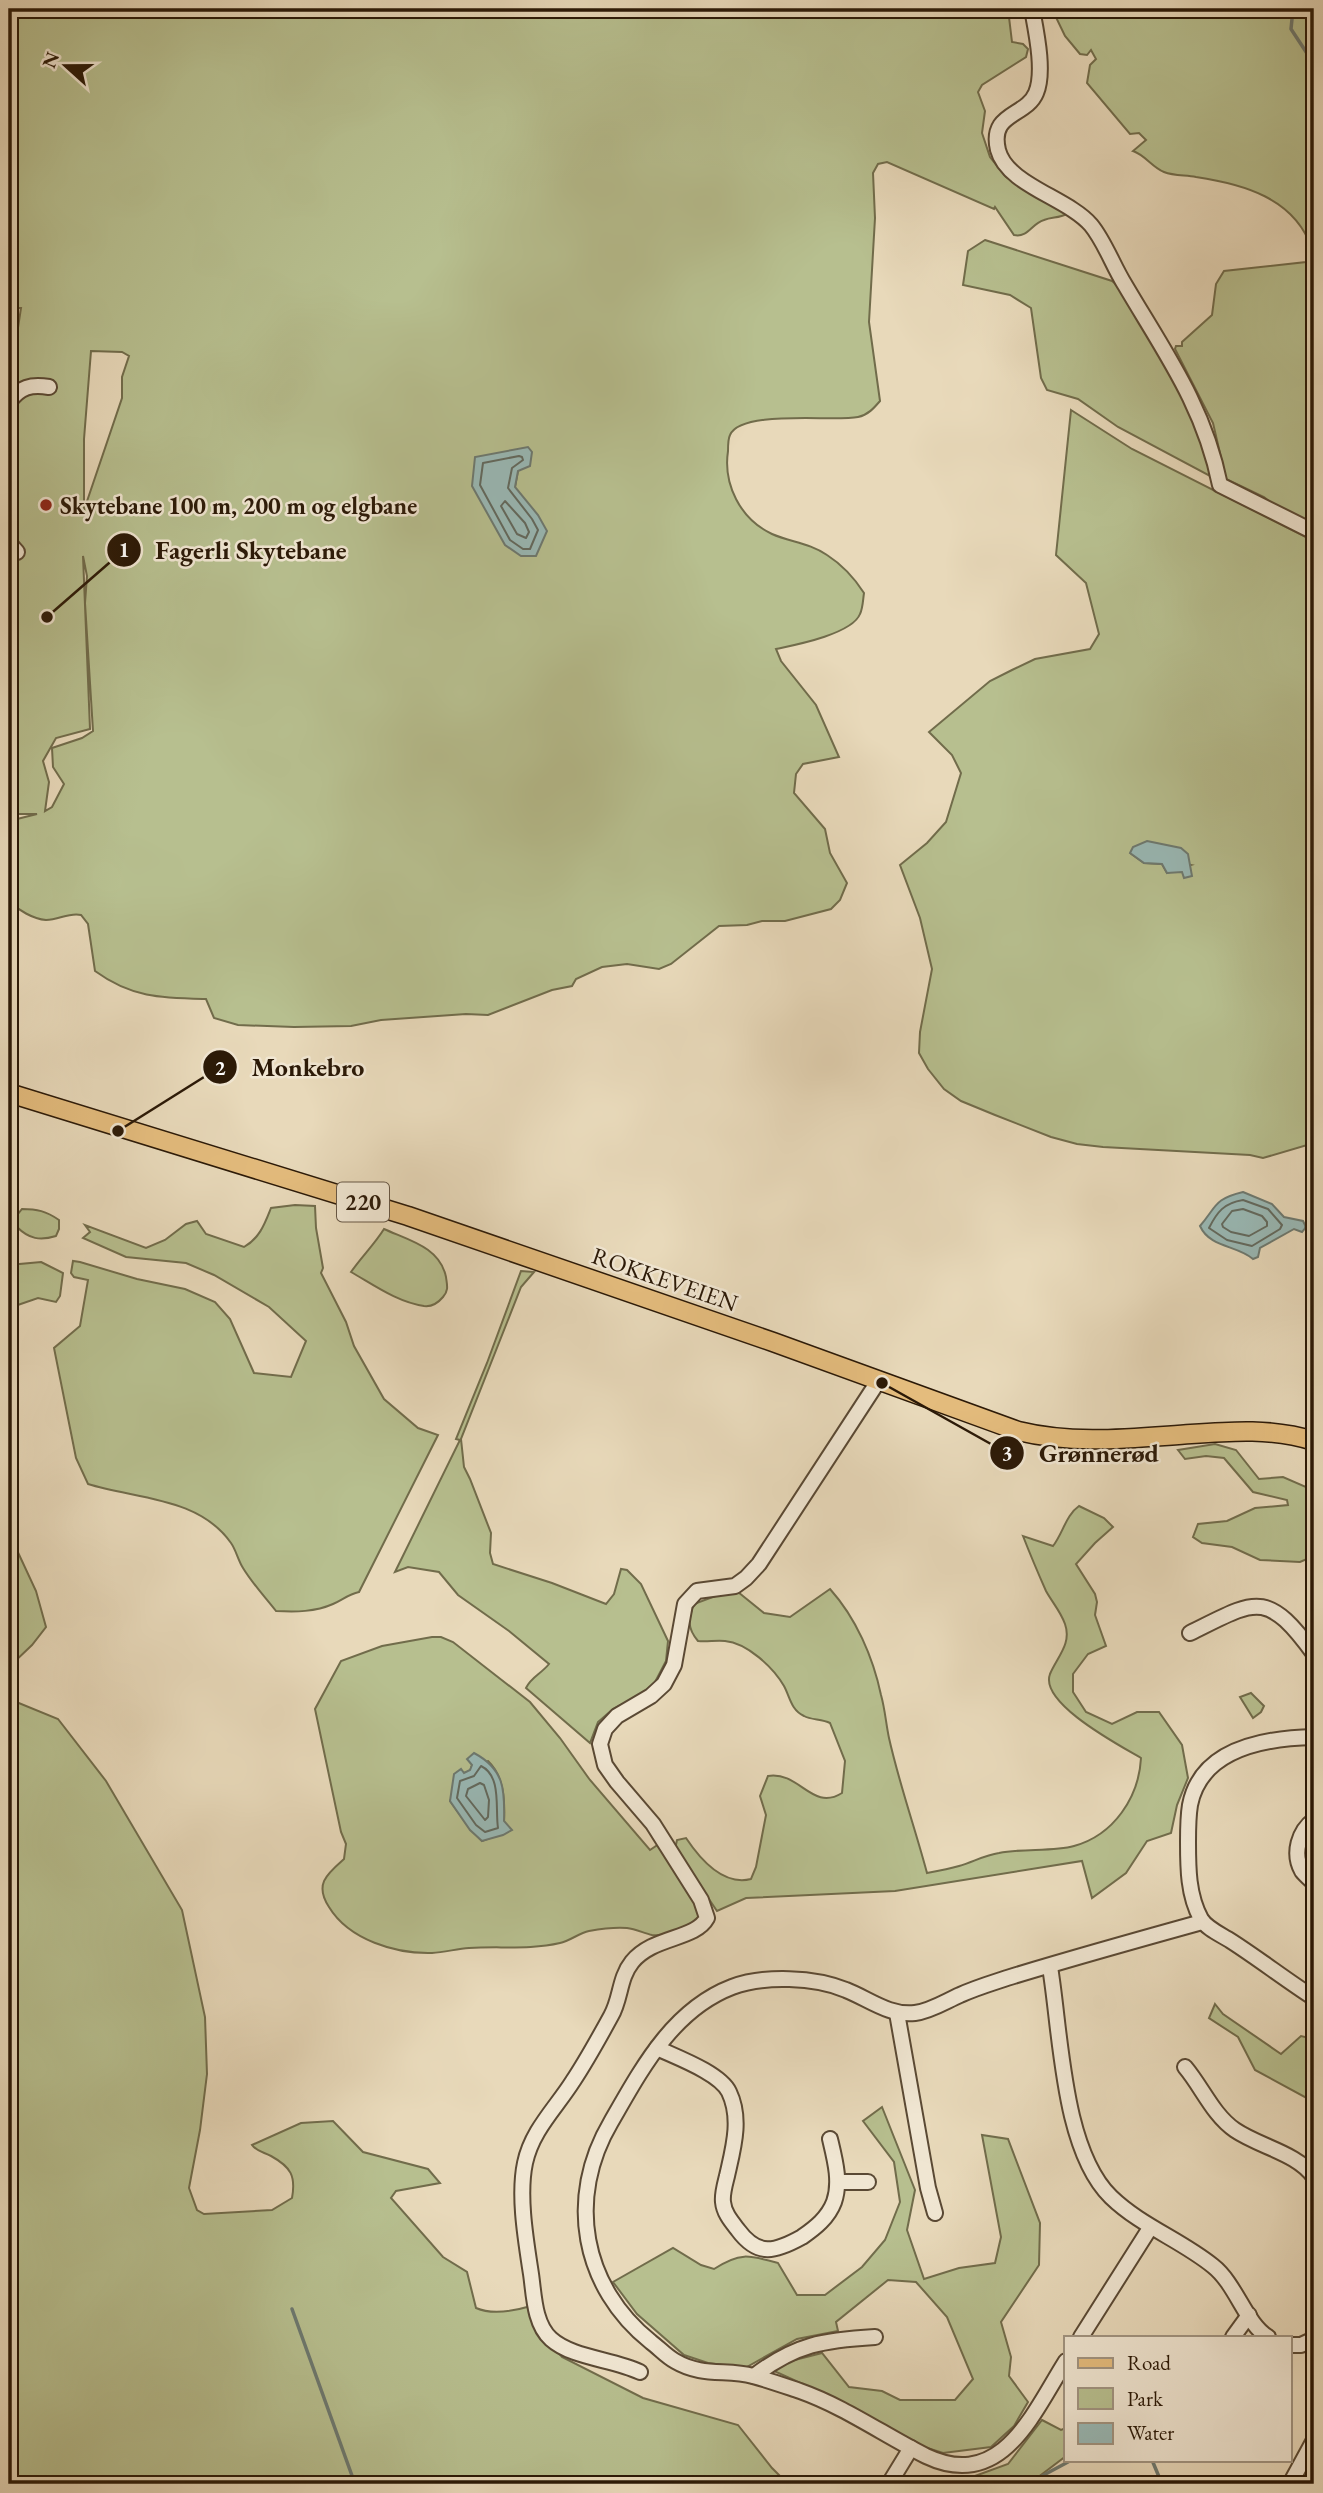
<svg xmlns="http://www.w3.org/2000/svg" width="1323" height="2493" font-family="'EB Garamond',serif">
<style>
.green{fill:#b7bf8f;stroke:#716c4b;stroke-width:2;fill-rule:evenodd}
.water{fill:#99b9b6;stroke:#6d7970;stroke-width:2}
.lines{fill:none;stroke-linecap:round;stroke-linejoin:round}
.shore{stroke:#62695e;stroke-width:2}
.stream{stroke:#6d7970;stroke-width:3.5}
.minor-casing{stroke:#5a4934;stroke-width:18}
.major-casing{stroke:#2b1907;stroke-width:21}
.minor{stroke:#f0e6d2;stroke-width:14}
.major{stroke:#e4bc7d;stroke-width:18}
.poi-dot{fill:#8f2418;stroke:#f0e6d2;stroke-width:2.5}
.labels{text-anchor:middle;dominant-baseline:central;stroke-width:5;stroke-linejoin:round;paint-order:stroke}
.shield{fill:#f0e6d2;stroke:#665644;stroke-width:2}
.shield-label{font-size:23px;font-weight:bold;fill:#2b1907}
.poi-label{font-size:24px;font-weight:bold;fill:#2b1907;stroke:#f0e6d2;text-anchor:start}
.street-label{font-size:24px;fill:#2b1907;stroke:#f0e6d2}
.leader{fill:none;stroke:#2b1907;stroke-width:2.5}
.callout-dot{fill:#2b1907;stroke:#f0e6d2;stroke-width:2.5}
.mark-label{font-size:21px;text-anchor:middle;font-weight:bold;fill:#fff}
.callout-label{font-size:26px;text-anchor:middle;font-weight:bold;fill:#2b1907;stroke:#f0e6d2;stroke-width:5;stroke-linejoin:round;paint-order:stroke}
</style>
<rect width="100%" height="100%" fill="#e8d9ba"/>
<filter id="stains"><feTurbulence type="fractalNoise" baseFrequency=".00286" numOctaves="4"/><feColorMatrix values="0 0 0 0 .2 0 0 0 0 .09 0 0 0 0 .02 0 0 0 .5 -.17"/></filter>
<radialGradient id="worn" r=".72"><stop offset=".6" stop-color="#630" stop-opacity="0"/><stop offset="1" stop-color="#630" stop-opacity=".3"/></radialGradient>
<g class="green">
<path d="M 9,9 L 1008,9 L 1012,42 L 1023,44 L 1028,49 L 1026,57 L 982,85 L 978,92 L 985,111 L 982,133 L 990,157 L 1006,177 L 1067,214 C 1059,218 1052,217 1044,220 C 1031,224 1028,238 1014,235 L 995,207 L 994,209 L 887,162 L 878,164 L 873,173 L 875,218 L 869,322 L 880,401 C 874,408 868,415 858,417 C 834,422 741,409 730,435 C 728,439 728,446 728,451 C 723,484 740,519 772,534 C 790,542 810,543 827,555 C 841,564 855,579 864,593 C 863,599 863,608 860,614 C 852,634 795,645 776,649 L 781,661 L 816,705 L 839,757 L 803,764 L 796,774 L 794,793 L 825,829 L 830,853 L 847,883 L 840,900 L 831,909 L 785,921 L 762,921 L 747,925 L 719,926 L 671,964 L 659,969 L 627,964 L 602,967 L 576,979 L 572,986 L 552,990 L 488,1015 L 466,1014 L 381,1020 L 351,1026 L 294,1027 L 238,1025 L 214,1018 L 206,999 C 162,998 132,998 95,971 L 88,924 L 81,915 C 69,912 59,920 46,920 C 33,919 18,910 9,901 L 9,821 L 37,814 L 9,814 L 9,366 L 14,354 L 21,308 L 11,308 L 9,312 ZM 91,351 L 122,352 L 129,356 L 122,377 L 122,398 L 84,510 L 84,439 ZM 475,457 L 518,471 L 515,487 ZM 83,556 L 87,576 L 85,603 L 93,731 L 82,738 L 52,748 L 53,767 L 64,784 L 52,807 L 45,811 L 49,782 L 43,761 L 56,738 L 90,729 Z"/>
<path d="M 1052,9 L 1314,9 L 1314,527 L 1275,506 L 1264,497 L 1226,479 L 1213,423 L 1175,349 L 1176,346 L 1182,346 L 1182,342 L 1212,315 L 1216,284 L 1224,271 L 1306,262 L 1312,249 C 1295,198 1243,184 1196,177 C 1185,175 1174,176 1164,172 C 1152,167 1145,155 1133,151 L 1146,140 L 1139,133 L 1130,134 L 1087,83 L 1090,65 L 1096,59 L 1091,50 L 1087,55 L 1080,54 L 1065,36 Z"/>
<path d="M 985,240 L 1112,281 L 1122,289 L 1187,404 L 1211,470 L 1210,476 L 1118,427 L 1078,399 L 1047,390 L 1041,378 L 1031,308 L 1010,295 L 963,285 L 968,251 Z"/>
<path d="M 1071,410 L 1132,449 L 1314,541 L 1314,1143 L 1263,1158 L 1250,1155 L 1103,1147 L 1077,1144 L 1051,1137 L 995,1115 L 961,1101 L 944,1089 L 928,1069 L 919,1053 L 920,1032 L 932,969 L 920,918 L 900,865 L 927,843 L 946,822 L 961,773 L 952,755 L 929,732 L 990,681 L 1012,670 L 1035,659 L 1090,649 L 1099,634 L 1086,583 L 1056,555 ZM 1130,853 L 1191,865 L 1167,873 L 1162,864 L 1144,863 Z"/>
<path d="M 295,1205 L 315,1206 L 316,1228 L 323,1268 L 321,1273 L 346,1322 L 354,1346 L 384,1399 L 418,1428 L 438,1435 L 359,1592 C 349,1594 342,1600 333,1604 C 315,1612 296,1612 276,1611 C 265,1597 252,1583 243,1568 C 238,1560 236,1550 231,1543 C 199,1497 136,1499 88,1484 L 76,1458 L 54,1348 L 80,1326 L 88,1280 L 74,1277 L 71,1273 L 73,1261 L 80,1262 L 137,1279 L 185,1289 L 215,1302 L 230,1319 L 254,1373 L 291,1377 L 306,1341 L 269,1307 L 214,1275 L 186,1263 L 126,1257 L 83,1238 L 90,1232 L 85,1225 L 146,1248 L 165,1240 L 186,1224 L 197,1221 L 206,1234 L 244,1247 C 260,1238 265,1223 271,1208 Z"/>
<path d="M 22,1209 C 37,1209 46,1211 59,1220 L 59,1229 L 56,1236 C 40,1241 29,1239 17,1227 L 18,1214 Z"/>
<path d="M 384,1229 C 408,1240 440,1247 446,1277 C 447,1285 449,1290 443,1297 C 438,1303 432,1307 424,1306 C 397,1302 374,1285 351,1272 C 362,1256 374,1245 384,1229 Z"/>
<path d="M 41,1262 L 63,1273 L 60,1296 L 56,1302 L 38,1298 L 9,1308 L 9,1265 Z"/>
<path d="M 521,1271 L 534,1272 L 521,1287 L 461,1439 L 464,1467 L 470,1479 L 491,1533 L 490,1553 L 493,1564 L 552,1583 L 606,1604 L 614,1594 L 621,1569 L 627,1570 L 641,1584 L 668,1641 L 666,1661 L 654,1684 L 637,1697 L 613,1709 L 598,1722 L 590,1743 L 526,1688 C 531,1677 541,1674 549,1664 L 509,1631 L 458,1595 L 439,1572 L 408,1567 L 395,1572 L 460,1440 L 456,1439 L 487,1363 Z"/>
<path d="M 1215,1444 L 1236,1450 L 1259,1479 L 1283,1477 L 1308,1488 L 1314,1485 L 1314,1556 L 1300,1562 L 1260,1560 L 1232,1547 L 1202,1543 L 1193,1537 L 1198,1524 L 1227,1521 L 1255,1508 L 1288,1505 L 1287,1500 L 1253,1492 L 1224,1458 L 1206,1456 L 1185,1459 L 1178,1450 Z"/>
<path d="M 1079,1506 L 1104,1518 L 1113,1527 L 1095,1543 L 1076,1564 L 1095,1594 L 1097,1602 L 1095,1615 L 1106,1646 L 1088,1654 L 1073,1674 L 1073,1692 L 1086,1712 L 1112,1724 L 1137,1712 L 1159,1712 L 1182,1745 L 1188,1778 L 1177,1805 L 1171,1833 L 1147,1841 L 1126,1873 L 1092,1898 L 1082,1861 L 895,1891 L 746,1898 L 717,1911 L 675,1849 L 677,1840 L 686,1838 C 700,1859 723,1886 751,1879 L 756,1867 L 766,1815 L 760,1796 L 768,1776 C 800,1771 812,1812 842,1793 L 845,1761 L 830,1723 C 822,1719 811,1720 804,1716 C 791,1710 790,1697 784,1686 C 773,1667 747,1643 725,1641 C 716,1640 707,1642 698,1641 C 687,1628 688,1619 694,1604 L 718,1595 L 738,1592 L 764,1613 L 790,1617 L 830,1589 C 856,1618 873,1657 881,1695 C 885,1709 886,1724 889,1738 C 899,1783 915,1828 927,1873 C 938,1871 949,1869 959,1866 C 973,1862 985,1855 999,1853 C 1023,1848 1053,1852 1074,1846 C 1114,1835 1139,1797 1141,1758 C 1119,1745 1039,1703 1050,1674 C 1057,1657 1072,1644 1065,1624 C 1061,1612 1052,1602 1046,1591 C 1038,1573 1030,1554 1023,1536 L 1053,1546 C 1063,1533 1066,1515 1079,1506 Z"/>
<path d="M 9,1533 L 36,1591 L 46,1627 L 32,1645 L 9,1667 Z"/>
<path d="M 432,1637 L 441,1637 L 453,1642 L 530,1702 L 560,1738 L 590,1780 L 650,1850 L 659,1844 L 699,1906 L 700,1916 C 691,1926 667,1937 652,1935 C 644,1933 635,1929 627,1928 C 616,1927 600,1929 589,1931 C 579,1933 570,1941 560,1943 C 530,1950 499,1946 469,1948 C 457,1949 445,1952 432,1953 C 396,1954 349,1940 329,1907 C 314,1884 327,1874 344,1859 L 346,1844 L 341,1832 L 315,1709 L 341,1661 L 382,1646 ZM 488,1761 C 504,1776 505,1800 504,1822 L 511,1830 L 482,1841 L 471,1830 L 450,1801 L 464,1773 L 470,1771 L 472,1765 Z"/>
<path d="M 1251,1693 L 1264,1706 L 1261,1712 L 1253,1718 L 1240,1697 Z"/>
<path d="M 9,1699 L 58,1719 L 106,1781 L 182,1910 L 205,2017 L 207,2074 L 200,2130 L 189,2188 L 197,2210 L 204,2214 L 272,2210 L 292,2198 C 296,2176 291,2167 271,2156 C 263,2152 256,2151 252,2145 L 301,2123 L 333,2121 L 363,2152 L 428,2169 L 440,2183 L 396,2191 L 391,2198 L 443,2257 L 467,2272 L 476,2308 C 492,2315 514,2311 531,2306 L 540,2332 L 562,2357 L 643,2398 L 738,2425 L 772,2468 L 788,2484 L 9,2484 Z"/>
<path d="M 1215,2004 L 1223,2014 L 1281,2054 L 1301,2036 L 1314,2039 L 1314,2102 L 1255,2070 L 1238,2037 L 1209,2018 Z"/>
<path d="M 882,2107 L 915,2190 L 907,2230 L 924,2279 L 959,2268 L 995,2263 L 1001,2237 L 982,2135 L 1008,2139 L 1040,2223 L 1039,2265 L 1001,2322 L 1011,2357 L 1009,2376 L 1028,2402 L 1014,2426 L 991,2447 L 943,2453 L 921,2446 L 887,2426 L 829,2396 L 774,2371 L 783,2363 L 822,2353 L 849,2387 L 882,2391 L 900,2400 L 955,2400 L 973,2379 L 947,2317 L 916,2282 L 888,2280 L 836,2322 L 838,2331 L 797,2339 L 745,2368 L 708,2363 L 684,2355 L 637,2314 L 613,2282 L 673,2248 L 701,2265 L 714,2269 C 740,2252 749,2255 778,2263 L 797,2295 L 825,2295 L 862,2267 L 885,2240 L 900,2202 L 894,2162 L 863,2121 Z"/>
<path d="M 1042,2420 L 1061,2430 L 1066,2428 L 1066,2456 L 1029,2484 L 953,2484 L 1008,2464 Z"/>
</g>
<g class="water">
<path d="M 528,447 L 532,452 L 530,466 L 518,471 L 515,487 L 538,515 L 547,531 L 536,556 L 521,556 L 505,545 L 472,486 L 475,457 Z"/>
<path d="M 1147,841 L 1181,848 L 1188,854 L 1192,876 L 1184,878 L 1182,872 L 1167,873 L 1162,864 L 1144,863 L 1130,853 L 1133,847 Z"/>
<path d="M 1243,1192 L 1272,1204 L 1284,1217 L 1303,1221 L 1306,1227 L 1302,1232 L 1294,1229 L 1260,1248 L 1258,1257 L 1253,1259 C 1237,1245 1210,1248 1200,1226 C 1217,1206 1214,1199 1243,1192 Z"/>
<path d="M 474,1753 C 504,1769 505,1789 504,1821 L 512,1830 L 503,1835 L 482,1841 L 470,1830 L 450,1801 L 454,1774 L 461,1769 L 464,1773 L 470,1770 L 472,1765 L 467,1759 Z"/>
</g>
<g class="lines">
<g class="shore">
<path d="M 519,456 L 522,457 L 523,460 L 512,468 L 508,488 L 532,519 L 538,530 L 530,549 L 523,549 L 510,540 L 480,485 L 483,463 Z"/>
<path d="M 505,501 L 525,523 L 529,532 L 526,538 L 517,534 L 501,506 Z"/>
<path d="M 1243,1200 L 1268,1209 L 1282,1225 L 1280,1229 L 1252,1246 L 1227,1240 L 1209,1228 C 1217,1212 1224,1203 1243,1200 Z"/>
<path d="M 1243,1209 L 1262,1216 L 1267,1222 L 1267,1226 L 1249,1236 L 1231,1232 L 1223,1227 L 1222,1224 L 1232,1211 Z"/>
<path d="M 481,1766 C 502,1776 495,1809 498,1828 L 485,1832 L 476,1825 L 457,1798 L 460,1781 L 474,1776 Z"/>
<path d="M 480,1783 L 484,1785 L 489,1800 L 488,1817 L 485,1820 L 466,1796 L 468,1789 Z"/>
</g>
<g class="stream">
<path d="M 1293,9 L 1291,29 L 1314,64"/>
<path d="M 1306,1227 L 1314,1230"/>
<path d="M 292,2309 L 355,2484"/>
<path d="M 1152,2460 L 1162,2484"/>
<path d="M 1027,2484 L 1068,2462 L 1069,2460"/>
</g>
<g class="minor-casing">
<g id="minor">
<path d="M 1032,9 C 1036,31 1045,72 1036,93 C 1026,117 989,112 998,150 C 1007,185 1068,198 1091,225 C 1105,242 1113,266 1125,285 C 1165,353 1204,406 1220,485 L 1314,532"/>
<path d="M 9,402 C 20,387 31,384 49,387"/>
<path d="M 9,543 L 17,552"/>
<path d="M 1190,1633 C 1255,1601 1266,1588 1314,1654"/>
<path d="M 1314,1737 C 1266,1738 1201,1748 1190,1805 C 1188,1817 1188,1829 1188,1842 C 1188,1868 1188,1895 1201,1919 C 1207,1929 1222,1935 1231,1941 C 1259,1959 1286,1980 1314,1998"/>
<path d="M 1314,1820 C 1299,1831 1292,1853 1302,1871 C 1305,1875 1311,1880 1314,1883"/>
<path d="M 1050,1967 C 1061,2032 1062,2149 1111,2197 C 1141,2226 1181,2240 1213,2266 C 1236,2284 1246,2324 1268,2337"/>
<path d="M 897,2013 L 928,2188 L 935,2213"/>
<path d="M 657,2048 C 676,2057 720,2073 729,2092 C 742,2119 733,2149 727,2176 C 725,2184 722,2194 723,2202 C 724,2213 731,2221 738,2230 C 758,2257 775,2252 802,2237 C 815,2228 828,2218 834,2202 C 841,2182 835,2160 830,2139"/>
<path d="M 1185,2067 C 1202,2087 1213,2115 1235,2130 C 1260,2147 1297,2153 1314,2177"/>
<path d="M 838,2182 L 868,2182"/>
<path d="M 1081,2337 L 1150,2228"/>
<path d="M 1233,2337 L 1249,2315"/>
<path d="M 1290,2345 L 1301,2345 L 1314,2339"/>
<path d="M 1066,2361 C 1033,2413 1002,2492 926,2456 C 884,2435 845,2407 800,2391 C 785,2386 768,2380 753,2376 C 726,2369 702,2377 675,2361 C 667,2357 659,2348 651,2342 C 582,2287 566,2198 611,2122 C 641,2070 672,2010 732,1987 C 764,1975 815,1977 846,1990 C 869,1999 889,2016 915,2013 C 931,2011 946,2001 960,1995 C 975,1988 992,1983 1007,1978 C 1072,1958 1137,1940 1202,1922"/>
<path d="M 640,2372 C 613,2359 572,2358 551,2339 C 534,2324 534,2294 531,2274 C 526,2241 518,2196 525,2163 C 532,2130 556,2108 573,2081 C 587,2060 599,2038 611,2016 C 621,1999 619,1978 632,1962 C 653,1936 695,1940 707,1918 L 701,1900 L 653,1824 L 617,1782 L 605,1765 L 600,1744 L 605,1729 L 617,1716 L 651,1696 L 664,1684 L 674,1665 L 685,1604 L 697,1591 L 735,1586 L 746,1578 L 759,1564 L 879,1380"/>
<path d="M 754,2376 C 796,2344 824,2340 875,2337"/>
<path d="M 889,2484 L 911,2448"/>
<path d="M 1290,2484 L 1314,2440"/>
</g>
</g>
<g class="major-casing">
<path id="major" d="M 9,1093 L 408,1216 L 773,1342 L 1018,1431 C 1075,1445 1132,1438 1191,1434 C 1232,1431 1273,1428 1314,1441"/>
</g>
<use href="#minor" class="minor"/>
<use href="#major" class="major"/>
</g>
<circle class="poi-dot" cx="46" cy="505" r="7"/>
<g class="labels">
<rect class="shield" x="337" y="1182.5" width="52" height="39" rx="5"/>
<g class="shield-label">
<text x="363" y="1202">220</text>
</g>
<g class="poi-label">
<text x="60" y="505">Skytebane 100 m, 200 m og elgbane</text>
</g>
<g class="street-label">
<text transform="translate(665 1279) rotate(19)">ROKKEVEIEN</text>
</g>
</g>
<path class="leader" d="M47 617L124 550M118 1131L220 1067M882 1383L1007 1453"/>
<g class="callout-dot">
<circle cx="47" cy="617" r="7"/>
<circle cx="118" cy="1131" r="7"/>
<circle cx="882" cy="1383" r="7"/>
<circle cx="124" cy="550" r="18"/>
<circle cx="220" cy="1067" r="18"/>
<circle cx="1007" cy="1453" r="18"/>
</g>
<g class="mark-label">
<text x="124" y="557">1</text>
<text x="220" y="1075">2</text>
<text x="1007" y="1460">3</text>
</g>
<g class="callout-label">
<text x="251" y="559">Fagerli Skytebane</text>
<text x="308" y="1076">Monkebro</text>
<text x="1099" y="1462">Grønnerød</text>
</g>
<rect width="1323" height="2493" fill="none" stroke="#e8d9ba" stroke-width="35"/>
<rect x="10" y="10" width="1302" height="2472" fill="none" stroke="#2b1907" stroke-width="3.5"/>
<rect x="18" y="18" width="1288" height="2458" fill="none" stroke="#2b1907" stroke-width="2"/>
<rect x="1064" y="2336" width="228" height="126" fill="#f0e6d2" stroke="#a19481" stroke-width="2"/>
<rect x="1078" y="2358" width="35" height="10" fill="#e4bc7d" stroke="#a19481" stroke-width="2"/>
<text x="1127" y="2370" font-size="21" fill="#2b1907">Road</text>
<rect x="1078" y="2388" width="35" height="21" fill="#b7bf8f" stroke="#a19481" stroke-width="2"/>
<text x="1127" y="2406" font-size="21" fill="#2b1907">Park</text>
<rect x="1078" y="2423" width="35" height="21" fill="#99b9b6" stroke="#a19481" stroke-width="2"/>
<text x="1127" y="2440" font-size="21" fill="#2b1907">Water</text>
<g transform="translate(66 66) rotate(291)" stroke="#f0e6d2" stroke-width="5" paint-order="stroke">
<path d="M0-5L12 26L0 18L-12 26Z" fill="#2b1907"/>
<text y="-10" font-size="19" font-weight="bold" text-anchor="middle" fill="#2b1907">N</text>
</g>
<rect width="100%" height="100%" filter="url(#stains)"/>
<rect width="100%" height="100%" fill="url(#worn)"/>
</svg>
